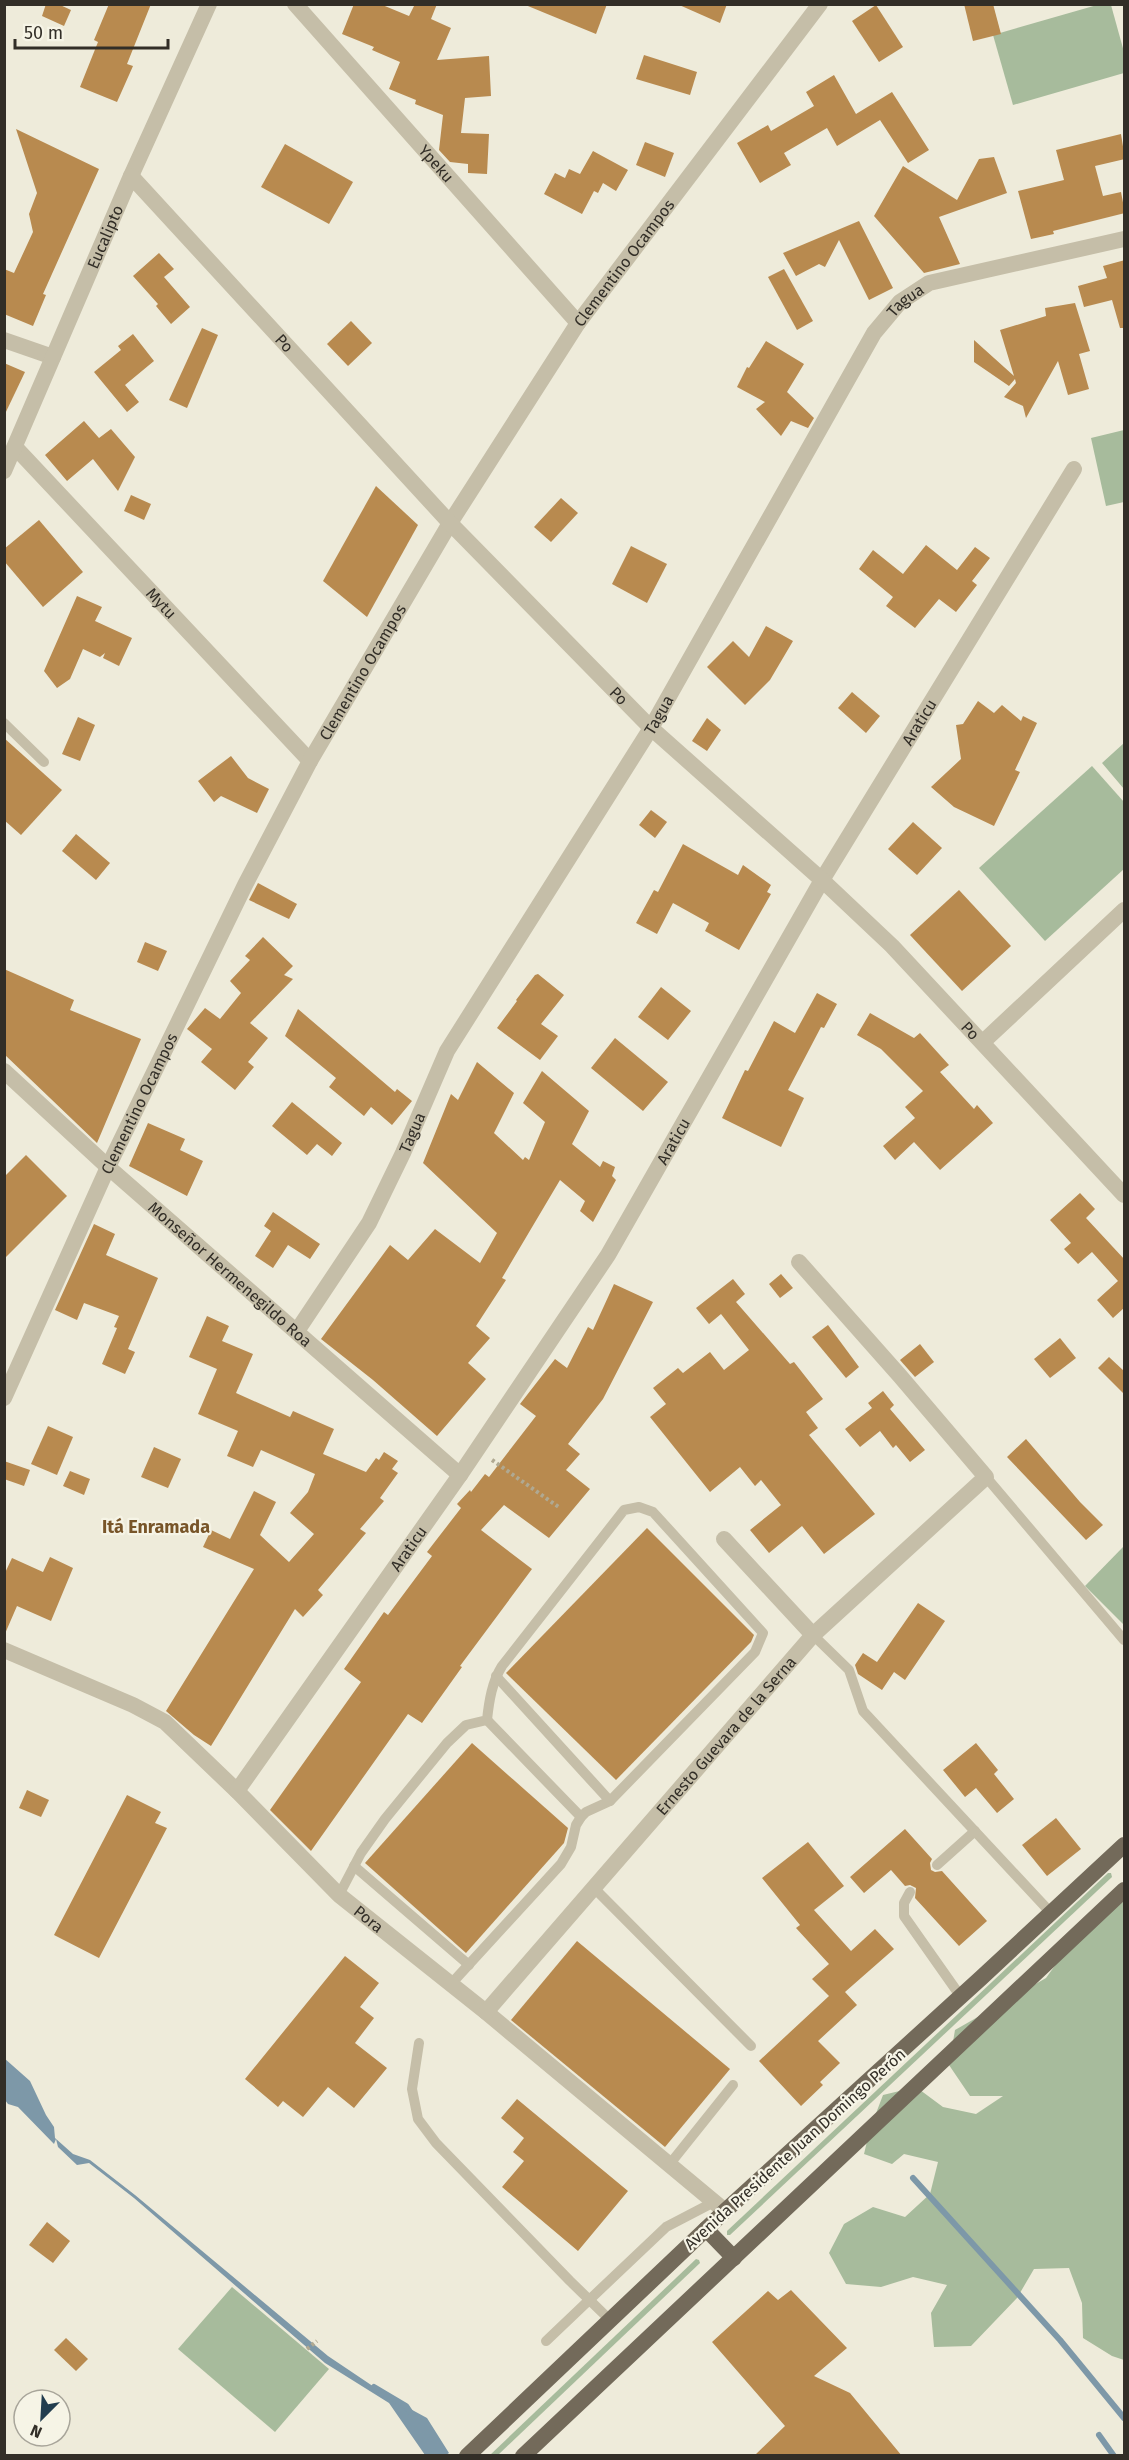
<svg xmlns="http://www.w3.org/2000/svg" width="1129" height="2460" font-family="'Fira Sans',sans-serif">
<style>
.green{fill:#a7bb9c}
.water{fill:#7d98a8}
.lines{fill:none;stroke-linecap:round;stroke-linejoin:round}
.stream{stroke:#7d98a8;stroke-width:6}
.building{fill:#b88a4f}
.path{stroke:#b0a992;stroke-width:4;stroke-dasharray:3 3;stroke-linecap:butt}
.service{stroke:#c5bea8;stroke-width:10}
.minor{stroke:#c5bea8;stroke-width:16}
.tertiary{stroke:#c5bea8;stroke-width:16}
.primary{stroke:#736a5a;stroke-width:16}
.labels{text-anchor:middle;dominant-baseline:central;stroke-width:4.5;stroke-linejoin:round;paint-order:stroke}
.street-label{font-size:16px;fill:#322e27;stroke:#f6f4e6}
.neighbourhood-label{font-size:18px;font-weight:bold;fill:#785529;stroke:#f6f4e6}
</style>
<rect width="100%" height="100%" fill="#eeebda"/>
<g class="green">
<path d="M 1097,5 L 1111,5 L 1124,52 L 1124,73 L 1013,105 L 993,35 Z"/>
<path d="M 1124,430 L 1124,502 L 1106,506 L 1091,438 Z"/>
<path d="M 1124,743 L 1124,742 L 1124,789 L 1102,763 Z"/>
<path d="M 1092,766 L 1124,802 L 1124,869 L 1045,941 L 979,868 Z"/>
<path d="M 1124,1546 L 1124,1625 L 1085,1586 Z"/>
<path d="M 1108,1873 L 1111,1873 L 1112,1877 L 730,2235 L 727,2235 L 727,2231 Z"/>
<path d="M 1124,1900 L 1124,2360 L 1112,2356 L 1083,2338 L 1082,2303 L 1069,2268 L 1034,2269 L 1017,2298 L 971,2346 L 934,2347 L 931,2313 L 947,2285 L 913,2277 L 881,2287 L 846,2284 L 829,2253 L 844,2224 L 873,2207 L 905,2217 L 930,2194 L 938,2162 L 904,2154 L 892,2164 L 864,2154 L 870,2129 L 883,2095 L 916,2087 L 943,2107 L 976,2114 L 1003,2096 L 970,2096 L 949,2065 L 955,2030 L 1046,1978 L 1085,1924 Z"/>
<path d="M 696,2259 L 699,2260 L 700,2263 L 498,2455 L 490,2455 Z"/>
<path d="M 232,2287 L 329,2369 L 275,2432 L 178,2349 Z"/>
</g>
<path class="water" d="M 4,2058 L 30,2081 L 46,2115 L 54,2127 L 55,2138 L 73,2154 L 90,2160 L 135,2195 L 328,2356 L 392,2399 L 427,2418 L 449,2453 L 446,2455 L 425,2455 L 389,2403 L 325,2363 L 134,2198 L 89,2163 L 77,2165 L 58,2147 L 56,2139 L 54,2144 L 18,2107 L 8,2104 L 5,2100 Z"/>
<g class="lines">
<g class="stream">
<path d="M 913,2178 L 1060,2340 L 1124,2418"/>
<path d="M 374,2387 L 406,2406 L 410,2412"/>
<path d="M 1099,2435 L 1114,2456"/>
</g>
</g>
<g class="building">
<path d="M 46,4 L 58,4 L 71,10 L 64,26 L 42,16 Z"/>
<path d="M 109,4 L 151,4 L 127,64 L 133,66 L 117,102 L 80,87 L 98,42 L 94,40 Z"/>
<path d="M 354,4 L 380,4 L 409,16 L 415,4 L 437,4 L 431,19 L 451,28 L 437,60 L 489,56 L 491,96 L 465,98 L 461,133 L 489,134 L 487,174 L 468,173 L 468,164 L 450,162 L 439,150 L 443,115 L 415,104 L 416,100 L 389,89 L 400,62 L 372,50 L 374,47 L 342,34 Z"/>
<path d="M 523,4 L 607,4 L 596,34 Z"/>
<path d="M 677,4 L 727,4 L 720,23 Z"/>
<path d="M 964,4 L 993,4 L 1001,34 L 973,41 Z"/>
<path d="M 876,5 L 903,47 L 879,62 L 852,21 Z"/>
<path d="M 644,55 L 697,72 L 690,95 L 636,79 Z"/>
<path d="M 834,75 L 856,114 L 892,92 L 929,150 L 908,163 L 880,120 L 837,146 L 827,128 L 784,153 L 791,165 L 760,183 L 737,143 L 768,125 L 771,131 L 814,106 L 806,92 Z"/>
<path d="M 16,129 L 99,169 L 43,294 L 46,295 L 33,326 L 4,314 L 4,269 L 14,273 L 33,232 L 29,214 L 37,193 Z"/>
<path d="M 1121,134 L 1125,159 L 1095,166 L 1103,196 L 1121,192 L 1125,213 L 1053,231 L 1054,234 L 1031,239 L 1018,191 L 1064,180 L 1056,150 Z"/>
<path d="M 645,142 L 674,153 L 665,177 L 636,165 Z"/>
<path d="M 285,144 L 353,182 L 329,224 L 261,187 Z"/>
<path d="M 593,151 L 628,170 L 616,191 L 603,183 L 598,193 L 594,191 L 582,214 L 544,194 L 555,173 L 565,178 L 569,169 L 580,174 Z"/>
<path d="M 994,157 L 1007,193 L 939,217 L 960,264 L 924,273 L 874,216 L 903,166 L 957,200 L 979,159 Z"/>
<path d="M 859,221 L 893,288 L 869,300 L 839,240 L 825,267 L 819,264 L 796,276 L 783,253 Z"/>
<path d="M 159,253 L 174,269 L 164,277 L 190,307 L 171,324 L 156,306 L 158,304 L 133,276 Z"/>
<path d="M 1125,260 L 1125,328 L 1120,328 L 1112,300 L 1084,307 L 1078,286 L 1107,278 L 1103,266 Z"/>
<path d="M 784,269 L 813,321 L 797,330 L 768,277 Z"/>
<path d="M 1075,303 L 1090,351 L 1079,354 L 1089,389 L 1068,395 L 1058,361 L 1026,418 L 1023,406 L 1004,397 L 1016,383 L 1015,379 L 1009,386 L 974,362 L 974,340 L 1014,376 L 1000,330 L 1046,316 L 1045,308 Z"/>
<path d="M 351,321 L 372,343 L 348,366 L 327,344 Z"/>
<path d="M 202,328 L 218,335 L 187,408 L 169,400 Z"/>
<path d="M 133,334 L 154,361 L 125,385 L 139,402 L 127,412 L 94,372 L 121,350 L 118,346 Z"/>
<path d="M 766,341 L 804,364 L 787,392 L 814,418 L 808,428 L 791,421 L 781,436 L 756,409 L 765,402 L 737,387 L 747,367 L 749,368 Z"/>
<path d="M 4,363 L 25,372 L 4,416 Z"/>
<path d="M 84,421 L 99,438 L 111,429 L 135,457 L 118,491 L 93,459 L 67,481 L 45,455 Z"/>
<path d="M 376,486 L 418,525 L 367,617 L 323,581 Z"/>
<path d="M 131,495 L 151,504 L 144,520 L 124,511 Z"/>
<path d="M 561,498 L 578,513 L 551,542 L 534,527 Z"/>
<path d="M 39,520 L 83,572 L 43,607 L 4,561 L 4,549 Z"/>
<path d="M 926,545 L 957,570 L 975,547 L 990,558 L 972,581 L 977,585 L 956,612 L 939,599 L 915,628 L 886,606 L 893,597 L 859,569 L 873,550 L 903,574 Z"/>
<path d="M 631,546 L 667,564 L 647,603 L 612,584 Z"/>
<path d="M 77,596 L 102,607 L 95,621 L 132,638 L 119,666 L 103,658 L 105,653 L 100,657 L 83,649 L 70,679 L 57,688 L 44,671 Z"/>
<path d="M 766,626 L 793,641 L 770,680 L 745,705 L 707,667 L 733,641 L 749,657 Z"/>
<path d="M 852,692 L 880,716 L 866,733 L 838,708 Z"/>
<path d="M 978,701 L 994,713 L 1002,705 L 1021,721 L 1023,716 L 1037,723 L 1015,770 L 1020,772 L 994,826 L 954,807 L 931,787 L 961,759 L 956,725 L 963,724 Z"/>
<path d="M 78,717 L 95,725 L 80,761 L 62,754 Z"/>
<path d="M 707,718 L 721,730 L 707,751 L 692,741 Z"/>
<path d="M 4,738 L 62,790 L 21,835 L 4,820 Z"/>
<path d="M 231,756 L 248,778 L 269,789 L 257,813 L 221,796 L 214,802 L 198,781 Z"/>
<path d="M 651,810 L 667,822 L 655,838 L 639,825 Z"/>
<path d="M 913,822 L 942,848 L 917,875 L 888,849 Z"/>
<path d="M 76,834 L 110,863 L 96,880 L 62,851 Z"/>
<path d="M 683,844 L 738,875 L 743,865 L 771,885 L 767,892 L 771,894 L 739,950 L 705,931 L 709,923 L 673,903 L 657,934 L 636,923 L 654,890 L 658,892 Z"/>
<path d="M 258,883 L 297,904 L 289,919 L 249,900 Z"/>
<path d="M 959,890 L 1011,946 L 962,991 L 910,935 Z"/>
<path d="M 263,937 L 293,966 L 284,975 L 293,979 L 250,1023 L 268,1038 L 248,1062 L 254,1067 L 235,1090 L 201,1062 L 212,1049 L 187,1029 L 205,1008 L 220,1019 L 241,993 L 230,981 L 250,960 L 245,956 Z"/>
<path d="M 145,942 L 167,951 L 158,971 L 137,962 Z"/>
<path d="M 4,969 L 74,1000 L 70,1010 L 141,1039 L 97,1143 L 4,1054 Z"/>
<path d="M 538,974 L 564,995 L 541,1024 L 558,1036 L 540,1060 L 497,1028 L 517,1001 L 516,1000 L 535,975 Z"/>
<path d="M 661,987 L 691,1011 L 668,1040 L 638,1017 Z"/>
<path d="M 817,993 L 837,1004 L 824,1028 L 821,1027 L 788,1090 L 804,1098 L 781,1147 L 722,1118 L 745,1070 L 748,1071 L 774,1021 L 795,1033 Z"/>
<path d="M 298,1009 L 395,1092 L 397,1089 L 412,1101 L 392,1125 L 371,1107 L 364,1116 L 329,1087 L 336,1078 L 285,1036 Z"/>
<path d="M 870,1013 L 914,1038 L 920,1033 L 949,1065 L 940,1072 L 974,1109 L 977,1105 L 993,1123 L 940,1170 L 914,1142 L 895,1160 L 883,1146 L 915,1118 L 905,1107 L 923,1091 L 881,1049 L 857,1035 Z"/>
<path d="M 615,1038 L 668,1082 L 643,1111 L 591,1068 Z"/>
<path d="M 477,1062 L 514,1093 L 494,1133 L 523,1160 L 525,1157 L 529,1160 L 545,1122 L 523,1103 L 542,1071 L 589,1111 L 572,1144 L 600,1167 L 603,1161 L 615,1167 L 612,1176 L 616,1180 L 593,1222 L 580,1211 L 585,1201 L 560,1180 L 502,1278 L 506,1280 L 476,1326 L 490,1338 L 468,1363 L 486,1379 L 437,1436 L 373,1380 L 321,1339 L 390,1245 L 408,1260 L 435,1229 L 480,1263 L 497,1233 L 423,1163 L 451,1094 L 458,1100 Z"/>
<path d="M 292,1102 L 342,1143 L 332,1156 L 317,1144 L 307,1155 L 272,1126 Z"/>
<path d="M 148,1123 L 185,1139 L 180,1150 L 203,1161 L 187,1196 L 129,1166 Z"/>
<path d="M 26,1155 L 67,1196 L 4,1259 L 4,1177 Z"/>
<path d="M 1080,1193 L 1095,1209 L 1086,1218 L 1125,1260 L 1125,1307 L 1113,1318 L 1097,1300 L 1118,1281 L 1092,1252 L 1078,1264 L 1064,1249 L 1071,1243 L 1050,1220 Z"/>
<path d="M 273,1212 L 320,1244 L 310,1259 L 288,1245 L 273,1268 L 255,1256 L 271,1231 L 264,1226 Z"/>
<path d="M 94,1224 L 115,1234 L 106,1255 L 158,1278 L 128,1349 L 135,1352 L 125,1374 L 102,1364 L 117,1328 L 114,1327 L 119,1316 L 84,1303 L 77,1320 L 55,1310 Z"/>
<path d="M 781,1274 L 793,1288 L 780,1298 L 769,1284 Z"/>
<path d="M 733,1279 L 745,1294 L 736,1302 L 790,1364 L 794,1362 L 823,1399 L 806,1412 L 818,1428 L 809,1435 L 875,1514 L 824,1554 L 802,1526 L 769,1553 L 750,1530 L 781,1505 L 761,1480 L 755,1486 L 740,1467 L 710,1492 L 650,1417 L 666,1404 L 653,1388 L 678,1368 L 683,1373 L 710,1352 L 724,1370 L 749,1350 L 721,1314 L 709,1324 L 696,1308 Z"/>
<path d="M 614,1284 L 653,1302 L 603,1399 L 568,1444 L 580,1454 L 566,1470 L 590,1489 L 549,1538 L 504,1505 L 481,1530 L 532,1569 L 460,1666 L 462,1667 L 422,1723 L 408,1714 L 311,1851 L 270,1810 L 361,1682 L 344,1669 L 384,1612 L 388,1615 L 432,1556 L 427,1552 L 461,1508 L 457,1504 L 470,1490 L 471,1492 L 485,1474 L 489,1477 L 536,1416 L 520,1404 L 555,1359 L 567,1368 L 588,1327 L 593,1330 Z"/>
<path d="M 207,1316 L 229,1326 L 222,1341 L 253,1354 L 236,1393 L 290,1417 L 293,1411 L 334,1429 L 323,1454 L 366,1472 L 376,1458 L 379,1460 L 384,1452 L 398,1461 L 392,1469 L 398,1473 L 380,1498 L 384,1501 L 360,1529 L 366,1533 L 318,1590 L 323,1595 L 303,1617 L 295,1609 L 211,1746 L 194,1735 L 166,1711 L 254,1569 L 203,1547 L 211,1530 L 230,1539 L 254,1491 L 276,1502 L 260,1535 L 289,1562 L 314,1534 L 290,1513 L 308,1492 L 315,1474 L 261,1450 L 253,1467 L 227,1456 L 238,1431 L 198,1414 L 217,1369 L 189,1357 Z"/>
<path d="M 828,1325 L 859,1367 L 846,1378 L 812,1337 Z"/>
<path d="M 1060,1338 L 1076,1358 L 1050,1378 L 1034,1359 Z"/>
<path d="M 920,1344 L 934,1362 L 915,1377 L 900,1360 Z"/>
<path d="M 1109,1357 L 1125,1372 L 1125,1395 L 1098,1368 Z"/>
<path d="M 883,1391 L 894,1405 L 890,1409 L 925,1450 L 910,1462 L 896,1445 L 893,1448 L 880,1431 L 860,1447 L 845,1429 L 872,1408 L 868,1403 Z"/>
<path d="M 48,1426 L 73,1437 L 57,1475 L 31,1464 Z"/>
<path d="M 1026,1439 L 1080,1502 L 1103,1525 L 1086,1540 L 1007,1457 Z"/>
<path d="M 154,1447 L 181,1459 L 168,1488 L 141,1477 Z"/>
<path d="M 4,1461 L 30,1470 L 24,1486 L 4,1479 Z"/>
<path d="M 70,1471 L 90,1479 L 84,1495 L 63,1486 Z"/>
<path d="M 647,1528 L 754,1635 L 751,1642 L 616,1780 L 506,1673 Z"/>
<path d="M 50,1557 L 73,1568 L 51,1621 L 17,1606 L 4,1636 L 4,1575 L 12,1558 L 43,1572 Z"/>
<path d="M 918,1603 L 945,1621 L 905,1680 L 894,1672 L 882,1690 L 858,1674 L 855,1665 L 863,1653 L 877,1662 Z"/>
<path d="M 472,1743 L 568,1828 L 564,1843 L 466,1953 L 365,1863 Z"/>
<path d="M 976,1743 L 998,1770 L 994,1774 L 1014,1799 L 997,1813 L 976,1788 L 965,1797 L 943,1770 Z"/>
<path d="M 27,1790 L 49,1800 L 41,1817 L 19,1808 Z"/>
<path d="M 127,1795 L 161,1812 L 155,1823 L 167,1828 L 99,1958 L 54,1935 Z"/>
<path d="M 1056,1818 L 1081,1849 L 1047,1876 L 1022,1845 Z"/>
<path d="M 905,1829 L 932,1859 L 930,1863 L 931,1870 L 935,1872 L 942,1871 L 987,1921 L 959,1946 L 915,1898 L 916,1888 L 910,1885 L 905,1886 L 891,1870 L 864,1893 L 850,1877 Z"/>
<path d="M 808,1842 L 844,1886 L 814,1910 L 851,1951 L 875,1929 L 894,1949 L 845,1992 L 857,2005 L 818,2041 L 840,2063 L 820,2082 L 823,2085 L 801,2106 L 759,2061 L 829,1996 L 812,1979 L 829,1964 L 796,1928 L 800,1925 L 762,1878 Z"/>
<path d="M 577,1941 L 730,2069 L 665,2147 L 511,2020 Z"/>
<path d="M 345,1956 L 379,1983 L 360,2007 L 374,2018 L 355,2043 L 387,2068 L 354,2108 L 328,2087 L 303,2117 L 283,2101 L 278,2107 L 245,2079 Z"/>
<path d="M 517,2099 L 628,2191 L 578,2251 L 502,2187 L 524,2161 L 513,2152 L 524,2138 L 501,2118 Z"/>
<path d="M 47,2222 L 70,2241 L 53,2263 L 29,2245 Z"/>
<path d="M 791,2290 L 847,2348 L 814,2376 L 850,2393 L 902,2456 L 754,2456 L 785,2426 L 712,2342 L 768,2291 L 778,2300 Z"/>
<path d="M 66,2338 L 88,2359 L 76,2371 L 54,2350 Z"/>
</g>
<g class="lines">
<g class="path">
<path d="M 492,1460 L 560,1508"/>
<path d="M 307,2349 L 317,2341"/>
</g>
<g class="service">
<path d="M 4,723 L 44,762"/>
<path d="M 986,1477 L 1124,1640"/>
<path d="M 813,1635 L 849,1670 L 863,1711 L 1051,1913"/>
<path d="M 496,1676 L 610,1801"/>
<path d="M 487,1720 L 581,1817"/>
<path d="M 937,1865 L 975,1831"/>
<path d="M 354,1866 L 469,1965"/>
<path d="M 594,1888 L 751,2046"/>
<path d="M 910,1892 L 904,1903 L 904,1916 L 961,1997"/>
<path d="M 339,1895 L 361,1853 L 385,1819 L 447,1743 L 466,1725 L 487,1720 C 489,1701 492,1682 502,1666 L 624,1510 L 639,1507 L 653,1512 L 763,1633 L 755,1652 L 610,1801 L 586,1812 L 581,1817 L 576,1825 L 571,1847 L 561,1864 L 451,1984"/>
<path d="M 419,2043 L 412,2089 L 418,2119 L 436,2143 L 570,2281 L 610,2320"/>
<path d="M 669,2165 L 733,2085"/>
<path d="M 546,2341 L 666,2227 L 714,2202"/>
</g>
<g class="minor">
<path id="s1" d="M 295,4 L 578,323"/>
<path d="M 131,176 L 209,4"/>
<path d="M 4,340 L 53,357"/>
<path id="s2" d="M 15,447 L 310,761"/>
<path d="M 983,1042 L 1124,910"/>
<path id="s3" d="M 4,1071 L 108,1167 L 460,1475"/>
<path id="s4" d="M 297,1331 L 369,1223 L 403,1153 L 447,1051 L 651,728 L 874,333 L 900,302 L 929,283 L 1124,239"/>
<path id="s5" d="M 4,1398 L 108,1167 L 245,885 L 310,761 L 450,523 L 578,323 L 820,4"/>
<path d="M 724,1539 L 813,1635"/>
<path id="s6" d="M 4,1650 L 133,1705 L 165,1722 L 237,1791 L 339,1895 L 486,2012 L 725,2211"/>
<path id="s7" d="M 237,1791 L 460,1475 L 608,1255 L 822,880 L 1074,469"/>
<path id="s8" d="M 486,2012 L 813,1635 L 986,1477 L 900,1376 L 799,1262"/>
</g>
<path class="tertiary" id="s9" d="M 4,471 L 131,176 L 450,523 L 651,728 L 822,880 L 892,946 L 1124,1195"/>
<g class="primary">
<path d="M 706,2229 L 734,2258"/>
<path d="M 467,2456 L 725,2211 L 981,1978 L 1124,1845"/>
<path d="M 523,2456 L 1124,1890"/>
</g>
</g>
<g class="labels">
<g class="street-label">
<text stroke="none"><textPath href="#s1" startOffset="213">Ypeku</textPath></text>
<text stroke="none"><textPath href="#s9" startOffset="255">Eucalipto</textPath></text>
<text stroke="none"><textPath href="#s5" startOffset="1296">Clementino Ocampos</textPath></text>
<text stroke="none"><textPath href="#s4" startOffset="1200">Tagua</textPath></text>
<text stroke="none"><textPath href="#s9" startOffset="548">Po</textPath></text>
<text stroke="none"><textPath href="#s2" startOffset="214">Mytu</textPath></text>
<text stroke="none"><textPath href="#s5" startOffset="810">Clementino Ocampos</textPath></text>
<text stroke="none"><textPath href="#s9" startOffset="1034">Po</textPath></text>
<text stroke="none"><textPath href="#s4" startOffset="716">Tagua</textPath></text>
<text stroke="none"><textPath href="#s7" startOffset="1269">Araticu</textPath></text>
<text stroke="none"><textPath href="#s9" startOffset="1520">Po</textPath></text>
<text stroke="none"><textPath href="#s5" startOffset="324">Clementino Ocampos</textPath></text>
<text stroke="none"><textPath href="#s4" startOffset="230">Tagua</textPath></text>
<text stroke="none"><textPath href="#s7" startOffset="783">Araticu</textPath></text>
<text stroke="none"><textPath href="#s3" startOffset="304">Monseñor Hermenegildo Roa</textPath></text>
<text stroke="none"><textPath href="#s7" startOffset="297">Araticu</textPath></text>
<text stroke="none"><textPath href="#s8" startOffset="366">Ernesto Guevara de la Serna</textPath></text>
<text stroke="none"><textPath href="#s6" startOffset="460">Pora</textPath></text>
<text transform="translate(795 2149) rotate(-42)">Avenida Presidente Juan Domingo Perón</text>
</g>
<g class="neighbourhood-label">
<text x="156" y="1527">Itá Enramada</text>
</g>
</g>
<rect width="1129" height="2460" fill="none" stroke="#322e27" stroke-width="12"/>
<g transform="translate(42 2418) rotate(204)"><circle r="28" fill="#f6f4e6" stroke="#a8a59a" stroke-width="1.5"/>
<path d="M0-4.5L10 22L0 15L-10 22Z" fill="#223d4f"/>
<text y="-9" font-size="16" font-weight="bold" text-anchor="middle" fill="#322e27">N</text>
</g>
<path d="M15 39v9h153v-9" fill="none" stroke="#322e27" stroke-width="3"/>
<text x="24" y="39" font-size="18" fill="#322e27" stroke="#f6f4e6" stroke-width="4.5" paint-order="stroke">50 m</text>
</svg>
